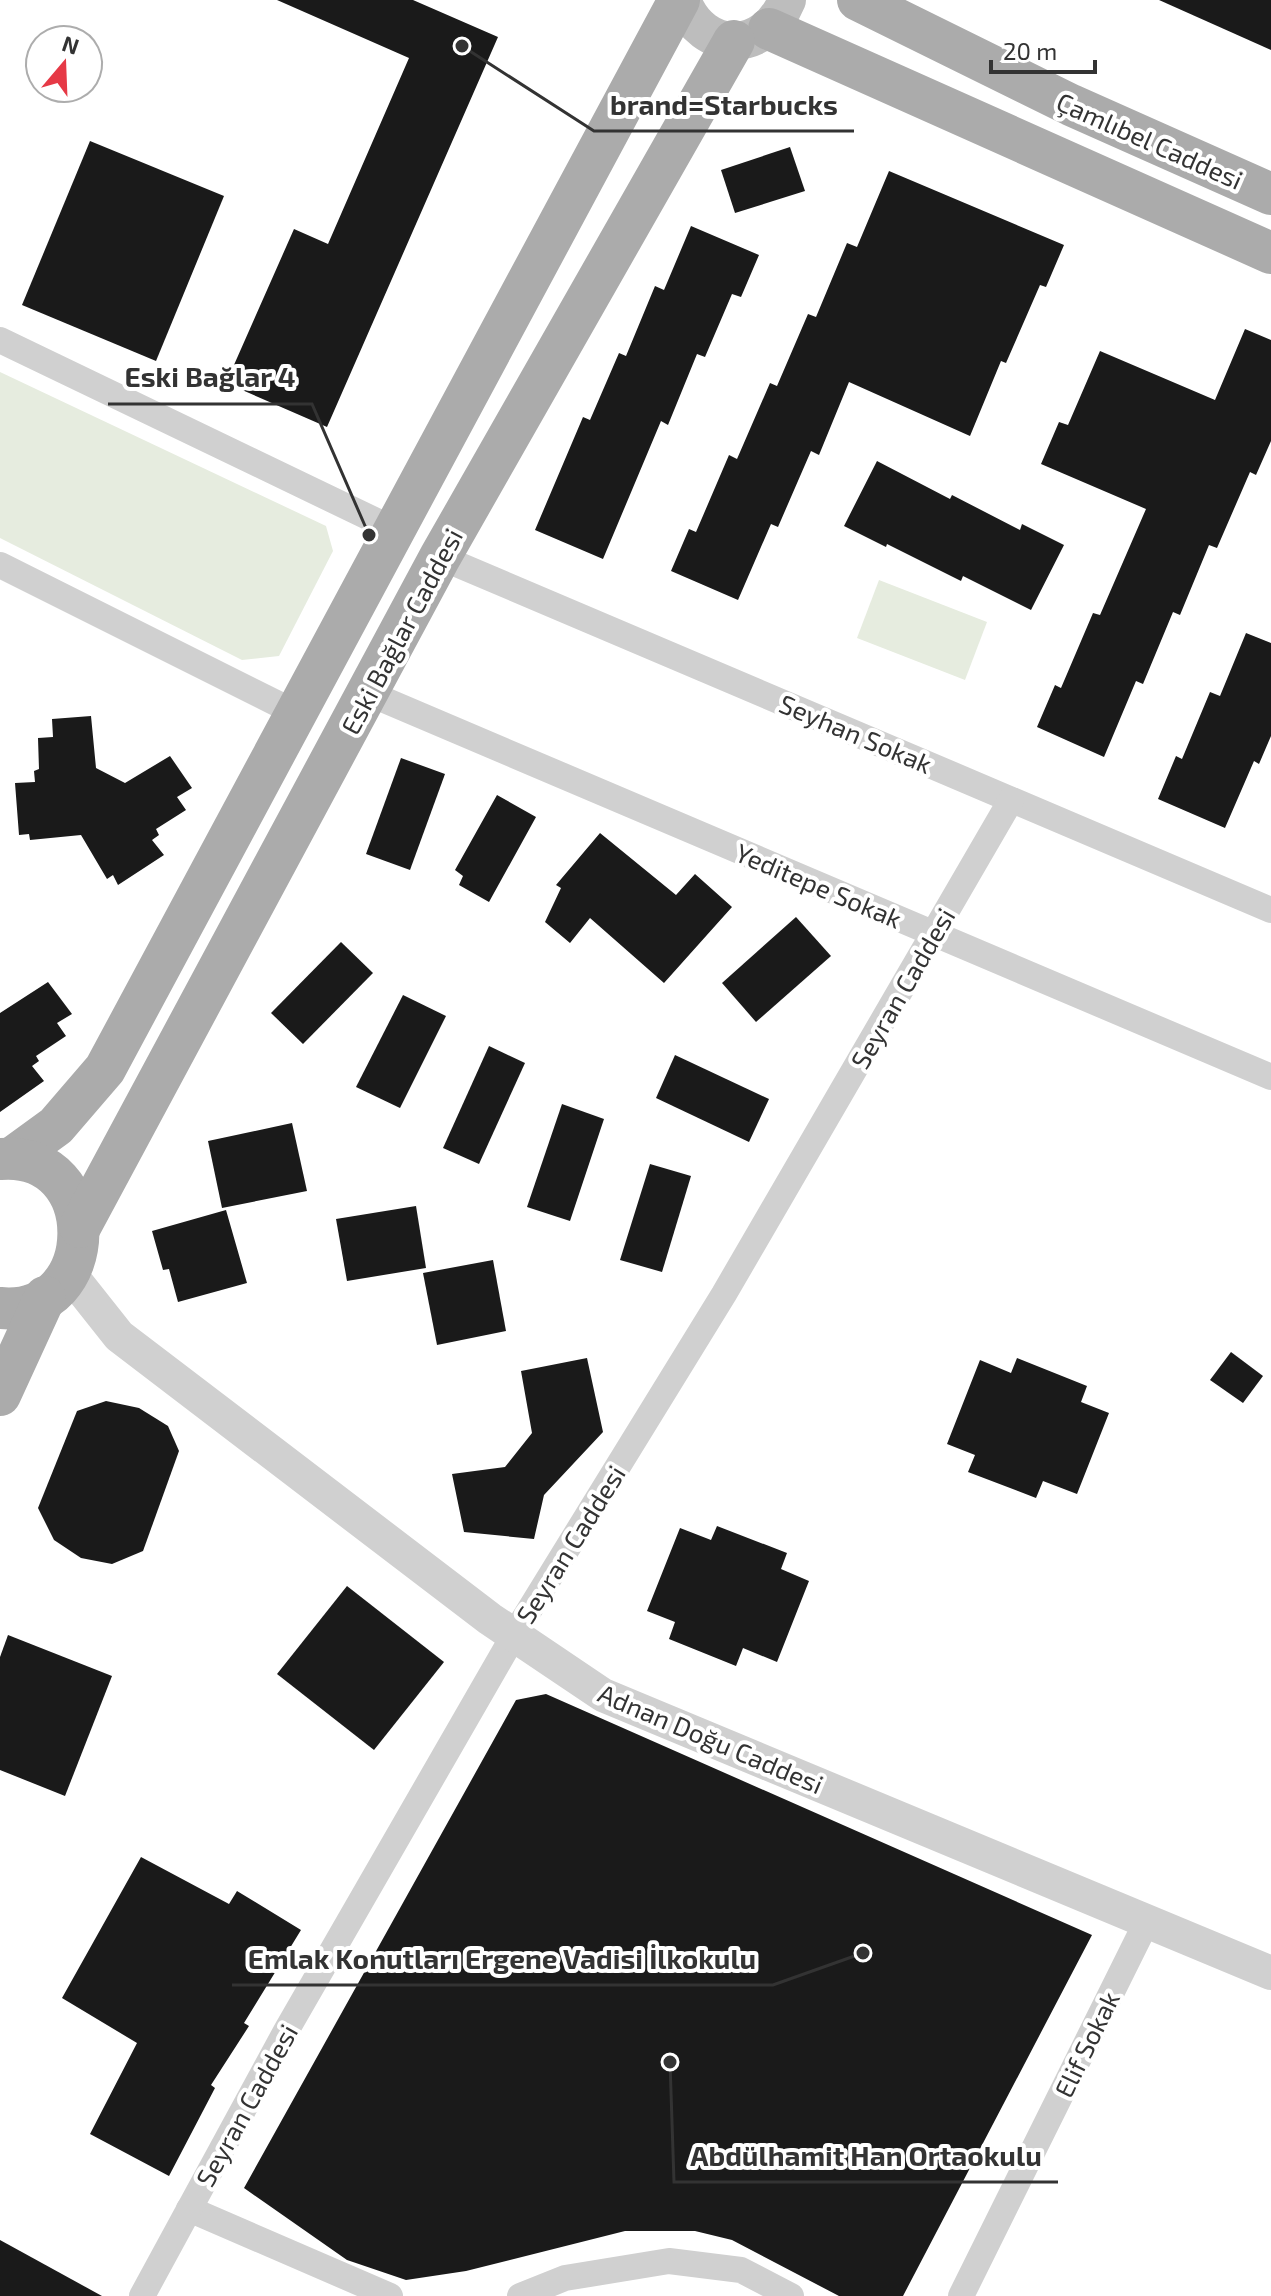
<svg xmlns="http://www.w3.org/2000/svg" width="1271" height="2296" font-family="'Exo 2',sans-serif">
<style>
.park{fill:#e6ecdf}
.building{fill:#1a1a1a}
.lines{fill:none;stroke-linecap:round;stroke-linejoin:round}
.minor{stroke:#d0d0d0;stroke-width:26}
.tertiary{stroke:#d0d0d0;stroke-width:34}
.secondary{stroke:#bdbdbd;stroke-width:38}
.primary{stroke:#ababab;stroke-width:42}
.labels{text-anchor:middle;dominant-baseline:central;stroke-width:8;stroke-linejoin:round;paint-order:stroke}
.street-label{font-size:26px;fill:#333;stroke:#fff}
.leader{fill:none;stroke:#333;stroke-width:3}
.callout-dot{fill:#333;stroke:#fff;stroke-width:3}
.callout-label{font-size:28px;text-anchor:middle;font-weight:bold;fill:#333;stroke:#fff;stroke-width:8;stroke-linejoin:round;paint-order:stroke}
</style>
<rect width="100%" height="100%" fill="#fff"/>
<g class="park">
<path d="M 0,372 L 326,526 L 333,551 L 279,656 L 242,660 L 0,538 Z"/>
<path d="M 879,580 L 987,622 L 965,680 L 857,638 Z"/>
</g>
<g class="building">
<path d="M 277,0 L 413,0 L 498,37 L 327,427 L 226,383 L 294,229 L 328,244 L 409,58 Z"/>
<path d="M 1159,0 L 1271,0 L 1271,50 Z"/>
<path d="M 90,141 L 224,196 L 156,361 L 22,305 Z"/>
<path d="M 790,147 L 805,191 L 735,213 L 721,170 Z"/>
<path d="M 889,171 L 1064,245 L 1046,287 L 1040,285 L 1006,363 L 1001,361 L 970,436 L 849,382 L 819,455 L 811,451 L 778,527 L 771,524 L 738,600 L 671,571 L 689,529 L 696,532 L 729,455 L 737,459 L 770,383 L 777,386 L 808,314 L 816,317 L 847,243 L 857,247 Z"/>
<path d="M 691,226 L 759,255 L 741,297 L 732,294 L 705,357 L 697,354 L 668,425 L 661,421 L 603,559 L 535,530 L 583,417 L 590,420 L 619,353 L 626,356 L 655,286 L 664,290 Z"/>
<path d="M 1245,329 L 1271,340 L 1271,441 L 1256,475 L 1250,472 L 1217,548 L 1209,545 L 1180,615 L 1173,612 L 1143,684 L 1136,681 L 1104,757 L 1037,727 L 1055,685 L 1061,688 L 1093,613 L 1100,615 L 1146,509 L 1041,464 L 1059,422 L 1068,425 L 1100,351 L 1215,400 Z"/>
<path d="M 877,461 L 950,499 L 952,495 L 1020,530 L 1022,524 L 1064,545 L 1031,610 L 963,576 L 961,581 L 887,544 L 886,547 L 844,526 Z"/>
<path d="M 1246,633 L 1271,643 L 1271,736 L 1259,764 L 1254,761 L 1225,828 L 1158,799 L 1176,756 L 1182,759 L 1210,692 L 1220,696 Z"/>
<path d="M 91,716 L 96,768 L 125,783 L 170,756 L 192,788 L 177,797 L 186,810 L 156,829 L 159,835 L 152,840 L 164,855 L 118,885 L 113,875 L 107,879 L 81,835 L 30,840 L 29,834 L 19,835 L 15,783 L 35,782 L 34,771 L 39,769 L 38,738 L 53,737 L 52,719 Z"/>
<path d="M 401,758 L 445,774 L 410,870 L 366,854 Z"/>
<path d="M 497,795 L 536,817 L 489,902 L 459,885 L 463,876 L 455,870 Z"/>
<path d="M 600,833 L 676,895 L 695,874 L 732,907 L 664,983 L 590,918 L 570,943 L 545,922 L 561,888 L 556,885 Z"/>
<path d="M 796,917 L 831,956 L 756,1022 L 722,983 Z"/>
<path d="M 341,942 L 373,973 L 303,1044 L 271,1013 Z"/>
<path d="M 48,982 L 72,1014 L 57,1023 L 66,1036 L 36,1056 L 39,1061 L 32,1066 L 44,1081 L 0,1112 L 0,1013 Z"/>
<path d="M 403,995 L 446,1016 L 400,1108 L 356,1087 Z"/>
<path d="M 489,1046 L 525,1063 L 479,1164 L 443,1148 Z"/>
<path d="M 675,1055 L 769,1099 L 749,1142 L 656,1098 Z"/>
<path d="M 562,1104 L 604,1119 L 570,1221 L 527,1207 Z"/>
<path d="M 292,1123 L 307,1191 L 222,1208 L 208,1141 Z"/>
<path d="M 650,1164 L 691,1176 L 662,1272 L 620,1260 Z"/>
<path d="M 416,1206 L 426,1268 L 347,1281 L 336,1219 Z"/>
<path d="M 226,1210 L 247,1283 L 178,1302 L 169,1269 L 163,1270 L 152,1231 Z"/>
<path d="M 493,1260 L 506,1331 L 437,1345 L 423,1273 Z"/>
<path d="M 1231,1352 L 1263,1376 L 1243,1403 L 1210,1380 Z"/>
<path d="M 587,1358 L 603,1432 L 544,1495 L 534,1539 L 464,1532 L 452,1474 L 505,1467 L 532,1433 L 521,1371 Z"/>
<path d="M 1017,1358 L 1087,1386 L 1081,1402 L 1109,1413 L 1077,1494 L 1043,1481 L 1036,1498 L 968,1472 L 975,1455 L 947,1444 L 980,1360 L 1011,1373 Z"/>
<path d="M 106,1401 L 139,1408 L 168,1426 L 179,1451 L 143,1551 L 112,1564 L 81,1558 L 54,1540 L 38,1508 L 77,1411 Z"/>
<path d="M 717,1526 L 787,1553 L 781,1569 L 809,1581 L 777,1662 L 743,1648 L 736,1666 L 669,1639 L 675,1622 L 647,1611 L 680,1528 L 711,1540 Z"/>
<path d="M 347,1586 L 444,1662 L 374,1750 L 277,1674 Z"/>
<path d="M 8,1635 L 112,1676 L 65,1796 L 0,1770 L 0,1657 Z"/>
<path d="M 546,1694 L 1092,1935 L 903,2296 L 839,2296 L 732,2240 L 695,2231 L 625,2231 L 466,2271 L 406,2280 L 347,2260 L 244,2188 L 516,1700 Z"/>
<path d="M 141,1857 L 229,1904 L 237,1891 L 301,1930 L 244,2023 L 249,2026 L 211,2085 L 215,2088 L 169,2176 L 90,2134 L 137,2043 L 62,1998 Z"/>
<path d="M 0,2240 L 102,2296 L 0,2296 Z"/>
</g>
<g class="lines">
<g class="minor">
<path d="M 0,340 L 395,530"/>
<path d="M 440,557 L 1271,910"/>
<path d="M 0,565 L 296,713"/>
<path d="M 368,693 L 1271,1077"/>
<path d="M 189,2209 L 390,2296"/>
<path d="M 142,2296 L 286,2031 L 514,1635 L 724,1294 L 1011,800"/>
<path d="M 520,2296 L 565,2278 L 669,2261 L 741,2270 L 791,2296"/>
<path d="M 961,2296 L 1147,1921"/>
</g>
<path class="tertiary" d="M 69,1273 L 119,1336 L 490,1619 L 603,1695 L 1271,1973"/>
<path class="secondary" d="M 682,0 C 703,55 765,54 787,0"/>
<g class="primary">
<path d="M 858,0 L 1071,105 L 1271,194"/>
<path d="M 769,29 L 1271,253"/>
<path d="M 12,1158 L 56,1126 L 105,1069 L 679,0"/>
<path d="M 0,1159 C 106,1150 103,1318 0,1308"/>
<path d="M 80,1227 L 440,557 L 734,41"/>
<path d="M 0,1395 L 45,1297"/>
</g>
</g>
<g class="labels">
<g class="street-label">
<text transform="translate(1150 140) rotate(24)">Çamlıbel Caddesi</text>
<text transform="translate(401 631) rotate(-62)">Eski Bağlar Caddesi</text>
<text transform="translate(856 733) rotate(23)">Seyhan Sokak</text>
<text transform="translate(819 885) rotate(23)">Yeditepe Sokak</text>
<text transform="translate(902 988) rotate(-60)">Seyran Caddesi</text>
<text transform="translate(570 1544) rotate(-58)">Seyran Caddesi</text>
<text transform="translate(711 1738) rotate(23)">Adnan Doğu Caddesi</text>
<text transform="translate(1086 2044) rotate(-64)">Elif Sokak</text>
<text transform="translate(246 2105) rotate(-61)">Seyran Caddesi</text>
</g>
</g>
<path class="leader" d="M462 46L594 131H854M369 535L312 404H108M863 1953L773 1985H232M670 2062L674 2182H1058"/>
<g class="callout-dot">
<circle cx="462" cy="46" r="8"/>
<circle cx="369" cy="535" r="8"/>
<circle cx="863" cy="1953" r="8"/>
<circle cx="670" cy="2062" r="8"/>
</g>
<g class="callout-label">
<text x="724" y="115">brand=Starbucks</text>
<text x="210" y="387">Eski Bağlar 4</text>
<text x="502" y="1969">Emlak Konutları Ergene Vadisi İlkokulu</text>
<text x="866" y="2166">Abdülhamit Han Ortaokulu</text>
</g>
<g transform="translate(64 64) rotate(19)"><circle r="38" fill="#ffffff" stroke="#adadad" stroke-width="2"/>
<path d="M0-6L14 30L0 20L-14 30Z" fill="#e63946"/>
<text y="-12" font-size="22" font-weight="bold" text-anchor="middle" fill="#333333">N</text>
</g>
<path d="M991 60v12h104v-12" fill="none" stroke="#333333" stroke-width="4"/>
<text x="1003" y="60" font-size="24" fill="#333333" stroke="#ffffff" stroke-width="6" paint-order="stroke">20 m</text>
</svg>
